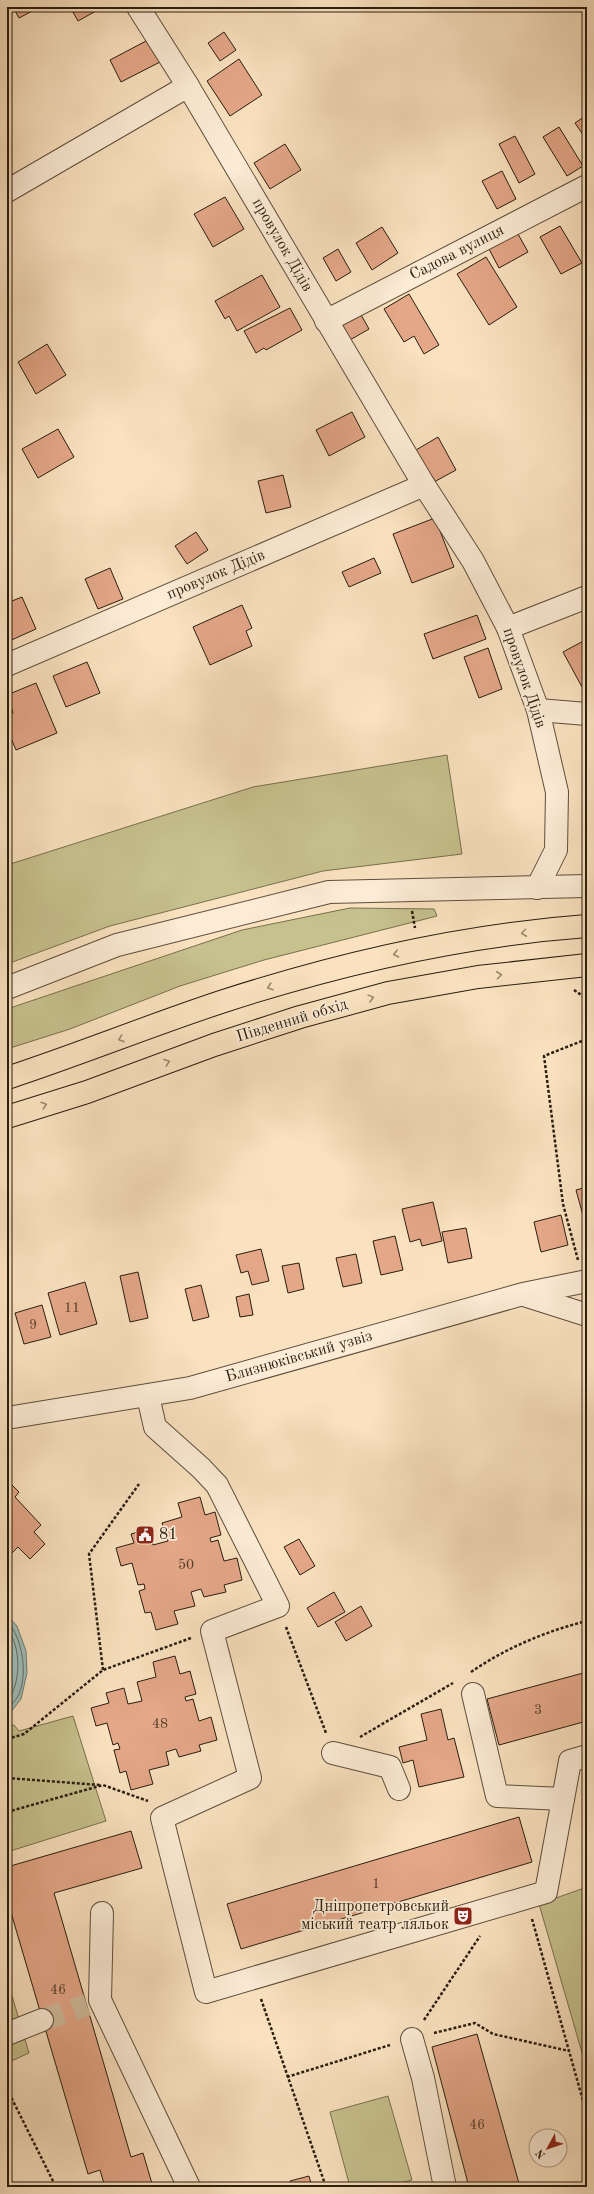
<svg xmlns="http://www.w3.org/2000/svg" width="594" height="2194" font-family="'Old Standard TT',serif">
<style>
.green{fill:#c6c18d;stroke:#786f4e}
.water{fill:#9fbdb8;stroke:#707d74}
.lines{fill:none;stroke-linecap:round;stroke-linejoin:round}
.shore{stroke:#646d64;stroke-width:1}
.building{fill:#e4a788;stroke:#291d0f}
.minor-tunnel{stroke:#d0bb9d;stroke-width:22;stroke-dasharray:22 11;stroke-linecap:butt}
.minor-casing{stroke:#5d4e3b;stroke-width:24}
.major-casing{stroke:#291d0f;stroke-width:24}
.path{stroke:#291d0f;stroke-width:2.5;stroke-dasharray:3 2;stroke-linecap:butt}
.minor{stroke:#fcecd6;stroke-width:22}
.major{stroke:#fae2c0;stroke-width:22}
.oneway{stroke:#9c8970}
.labels{text-anchor:middle;dominant-baseline:central;stroke-width:3.5;stroke-linejoin:round;paint-order:stroke}
.number-label{font-size:14px;fill:#58402d}
.street-label{font-size:16px;fill:#291d0f;stroke:#fcecd6}
.poi-label{font-size:16px;fill:#291d0f;stroke:#fcecd6;text-anchor:start}
</style>
<rect width="100%" height="100%" fill="#fae2c0"/>
<filter id="stains"><feTurbulence type="fractalNoise" baseFrequency=".005" numOctaves="4"/><feColorMatrix values="0 0 0 0 .2 0 0 0 0 .09 0 0 0 0 .02 0 0 0 .5 -.17"/></filter>
<radialGradient id="worn" r=".72"><stop offset=".6" stop-color="#630" stop-opacity="0"/><stop offset="1" stop-color="#630" stop-opacity=".3"/></radialGradient>
<g class="green">
<path d="M 447,755 L 462,854 L 323,871 L 110,926 L 7,964 L 7,865 L 253,787 Z"/>
<path d="M 350,908 L 434,909 L 437,916 L 264,960 L 180,986 L 70,1029 L 7,1049 L 7,1009 L 242,930 Z"/>
<path d="M 73,1716 L 106,1821 L 7,1852 L 7,1727 L 14,1725 L 19,1731 Z"/>
<path d="M 587,1887 L 587,2070 L 539,1904 Z"/>
<path d="M 7,1979 L 29,2053 L 7,2063 Z"/>
<path d="M 388,2096 L 412,2180 L 386,2187 L 350,2187 L 330,2112 Z"/>
</g>
<path class="water" d="M 7,1615 L 17,1626 L 26,1651 L 27,1673 L 21,1699 L 7,1717 Z"/>
<g class="lines">
<g class="shore">
<path d="M 7,1621 C 23,1638 29,1677 17,1698 C 14,1702 10,1706 7,1710"/>
<path d="M 7,1629 C 22,1646 21,1685 7,1702"/>
<path d="M 7,1643 C 13,1660 12,1675 7,1693"/>
</g>
</g>
<g class="building">
<path d="M 13,7 L 40,7 L 19,18 Z"/>
<path d="M 70,7 L 103,7 L 78,21 Z"/>
<path d="M 7,14 L 11,21 L 7,23 Z"/>
<path d="M 224,32 L 236,50 L 220,61 L 208,43 Z"/>
<path d="M 148,40 L 160,62 L 121,82 L 110,60 Z"/>
<path d="M 239,59 L 262,95 L 230,116 L 207,81 Z"/>
<path d="M 587,115 L 587,134 L 584,136 L 575,123 Z"/>
<path d="M 559,127 L 583,166 L 567,176 L 543,137 Z"/>
<path d="M 515,136 L 535,174 L 519,183 L 499,144 Z"/>
<path d="M 285,144 L 301,170 L 270,189 L 254,163 Z"/>
<path d="M 502,171 L 516,199 L 497,209 L 482,181 Z"/>
<path d="M 225,197 L 244,229 L 213,247 L 194,214 Z"/>
<path d="M 560,226 L 582,263 L 561,274 L 540,237 Z"/>
<path d="M 382,227 L 398,253 L 372,270 L 356,243 Z"/>
<path d="M 518,234 L 528,252 L 499,268 L 489,249 Z"/>
<path d="M 338,249 L 351,272 L 336,281 L 323,258 Z"/>
<path d="M 486,257 L 517,307 L 489,325 L 457,274 Z"/>
<path d="M 262,275 L 280,307 L 237,331 L 229,316 L 225,319 L 215,301 Z"/>
<path d="M 409,294 L 439,345 L 424,354 L 414,336 L 404,342 L 384,309 Z"/>
<path d="M 290,308 L 302,330 L 266,350 L 264,348 L 256,353 L 244,331 Z"/>
<path d="M 360,313 L 369,329 L 350,340 L 341,324 Z"/>
<path d="M 47,344 L 66,375 L 36,394 L 18,362 Z"/>
<path d="M 352,412 L 365,437 L 329,456 L 316,430 Z"/>
<path d="M 58,429 L 74,457 L 38,478 L 22,449 Z"/>
<path d="M 438,437 L 456,470 L 434,482 L 416,450 Z"/>
<path d="M 283,475 L 291,507 L 266,513 L 258,481 Z"/>
<path d="M 435,518 L 454,567 L 412,583 L 393,534 Z"/>
<path d="M 196,532 L 208,550 L 187,564 L 175,546 Z"/>
<path d="M 374,558 L 381,573 L 349,587 L 342,572 Z"/>
<path d="M 110,568 L 123,599 L 98,609 L 85,579 Z"/>
<path d="M 22,597 L 36,629 L 7,642 L 7,603 Z"/>
<path d="M 242,605 L 252,628 L 246,631 L 252,646 L 210,665 L 193,627 Z"/>
<path d="M 477,615 L 486,639 L 433,659 L 424,634 Z"/>
<path d="M 587,639 L 587,684 L 582,687 L 563,652 Z"/>
<path d="M 488,648 L 502,689 L 479,698 L 464,657 Z"/>
<path d="M 87,662 L 100,693 L 66,707 L 53,676 Z"/>
<path d="M 36,683 L 57,733 L 16,750 L 7,729 L 7,716 L 13,713 L 7,695 Z"/>
<path d="M 587,1187 L 587,1230 L 576,1190 Z"/>
<path d="M 433,1202 L 442,1241 L 422,1246 L 420,1239 L 410,1242 L 402,1209 Z"/>
<path d="M 561,1215 L 568,1245 L 541,1252 L 534,1222 Z"/>
<path d="M 466,1228 L 472,1258 L 448,1263 L 442,1232 Z"/>
<path d="M 395,1236 L 403,1270 L 381,1275 L 373,1241 Z"/>
<path d="M 261,1249 L 269,1281 L 252,1285 L 248,1271 L 241,1273 L 236,1255 Z"/>
<path d="M 356,1254 L 362,1283 L 343,1287 L 336,1258 Z"/>
<path d="M 299,1263 L 304,1289 L 288,1293 L 282,1266 Z"/>
<path d="M 138,1272 L 148,1318 L 130,1322 L 120,1276 Z"/>
<path d="M 85,1282 L 97,1324 L 60,1335 L 48,1293 Z"/>
<path d="M 201,1285 L 209,1317 L 193,1321 L 185,1289 Z"/>
<path d="M 249,1294 L 253,1315 L 240,1317 L 236,1297 Z"/>
<path d="M 42,1305 L 51,1337 L 24,1344 L 15,1313 Z"/>
<path d="M 10,1483 L 19,1492 L 15,1497 L 41,1525 L 34,1532 L 45,1544 L 30,1559 L 18,1547 L 11,1554 L 7,1550 L 7,1486 Z"/>
<path d="M 200,1497 L 205,1515 L 215,1512 L 221,1535 L 210,1538 L 211,1542 L 218,1540 L 224,1561 L 237,1558 L 242,1580 L 224,1585 L 226,1592 L 204,1597 L 201,1589 L 191,1592 L 195,1606 L 174,1611 L 178,1624 L 156,1630 L 151,1612 L 145,1613 L 139,1591 L 145,1589 L 144,1584 L 138,1585 L 132,1563 L 121,1566 L 116,1548 L 134,1543 L 131,1534 L 149,1529 L 153,1545 L 168,1541 L 162,1523 L 182,1517 L 178,1503 Z"/>
<path d="M 299,1539 L 315,1566 L 300,1575 L 284,1547 Z"/>
<path d="M 334,1592 L 345,1612 L 318,1627 L 307,1608 Z"/>
<path d="M 361,1606 L 372,1626 L 346,1641 L 335,1622 Z"/>
<path d="M 175,1656 L 180,1674 L 190,1671 L 196,1694 L 185,1697 L 186,1701 L 193,1699 L 199,1721 L 211,1717 L 217,1740 L 199,1745 L 201,1751 L 179,1757 L 176,1749 L 166,1752 L 169,1765 L 149,1770 L 153,1784 L 131,1790 L 126,1771 L 120,1773 L 114,1750 L 120,1749 L 118,1743 L 113,1745 L 107,1723 L 96,1726 L 91,1708 L 109,1703 L 106,1693 L 124,1688 L 128,1704 L 142,1701 L 137,1682 L 156,1677 L 153,1662 Z"/>
<path d="M 587,1672 L 587,1721 L 499,1745 L 487,1699 Z"/>
<path d="M 441,1709 L 448,1740 L 454,1738 L 464,1777 L 419,1787 L 413,1760 L 403,1763 L 399,1747 L 427,1740 L 421,1714 Z"/>
<path d="M 519,1817 L 532,1862 L 241,1949 L 227,1904 Z"/>
<path d="M 131,1831 L 142,1868 L 54,1893 L 131,2157 L 143,2153 L 153,2187 L 105,2187 L 100,2170 L 88,2174 L 7,1899 L 7,1867 Z"/>
<path d="M 477,2034 L 520,2187 L 469,2187 L 432,2047 Z"/>
<path d="M 309,2176 L 312,2187 L 291,2187 L 290,2181 Z"/>
</g>
<g class="lines">
<path class="minor-tunnel" d="M 42,2020 L 87,2005"/>
<g class="minor-casing">
<g id="minor">
<path d="M 138,7 L 188,86 L 424,485 L 473,561 L 508,628 L 538,710 L 557,792 L 556,850 L 537,888"/>
<path d="M 7,191 L 188,86"/>
<path d="M 326,321 L 587,186"/>
<path d="M 508,628 L 587,597"/>
<path d="M 7,665 L 424,485"/>
<path d="M 538,710 L 587,714"/>
<path d="M 7,988 L 117,945 L 329,892 L 587,886"/>
<path d="M 524,1295 L 587,1315"/>
<path d="M 148,1396 L 155,1427 L 201,1468 L 217,1485 L 278,1606 L 212,1631 L 250,1778 L 162,1818 L 206,1992 L 546,1892 L 570,1761 L 587,1756"/>
<path d="M 7,1418 L 190,1388 L 523,1294 L 587,1281"/>
<path d="M 473,1694 L 497,1796 L 563,1799"/>
<path d="M 333,1753 L 390,1767 L 399,1789"/>
<path d="M 102,1913 L 100,2000 L 189,2187"/>
<path d="M 7,2034 L 42,2020"/>
<path d="M 412,2039 L 423,2078 L 445,2187"/>
</g>
</g>
<g class="major-casing">
<g id="major">
<path d="M 7,1078 C 80,1054 151,1025 224,1001 C 341,963 464,935 587,926"/>
<path d="M 7,1117 L 87,1092 L 214,1045 L 300,1017 L 388,993 L 478,977 L 587,965"/>
</g>
</g>
<g class="path">
<path d="M 412,911 L 415,928"/>
<path d="M 574,990 L 584,997 L 587,1017"/>
<path d="M 578,1260 L 563,1204 L 544,1056 L 587,1039"/>
<path d="M 286,1627 L 326,1733"/>
<path d="M 103,1670 L 89,1554 L 139,1484"/>
<path d="M 471,1672 C 506,1648 546,1631 587,1621"/>
<path d="M 360,1737 L 453,1683"/>
<path d="M 7,1739 L 24,1734 L 103,1670 L 191,1638"/>
<path d="M 7,1778 L 100,1785"/>
<path d="M 7,1812 L 103,1785 L 148,1801"/>
<path d="M 532,1919 L 587,2115"/>
<path d="M 261,1999 L 326,2187"/>
<path d="M 424,2020 L 480,1936"/>
<path d="M 434,2033 L 475,2023 L 493,2034 L 569,2051"/>
<path d="M 287,2077 L 390,2045"/>
<path d="M 7,2089 L 56,2187"/>
</g>
<use href="#minor" class="minor"/>
<use href="#major" class="major"/>
</g>
<defs><path id="oneway-chevron" d="M-2-3.5L2.5 0L-2 3.5" fill="none" stroke-width="1.6" stroke-linecap="round" stroke-linejoin="round"/></defs>
<g class="oneway">
<use href="#oneway-chevron" transform="translate(524 933) rotate(173)"/>
<use href="#oneway-chevron" transform="translate(396 954) rotate(167)"/>
<use href="#oneway-chevron" transform="translate(499 975) rotate(-7)"/>
<use href="#oneway-chevron" transform="translate(270 987) rotate(163)"/>
<use href="#oneway-chevron" transform="translate(371 998) rotate(-15)"/>
<use href="#oneway-chevron" transform="translate(121 1039) rotate(160)"/>
<use href="#oneway-chevron" transform="translate(167 1062) rotate(-20)"/>
<use href="#oneway-chevron" transform="translate(44 1105) rotate(-18)"/>
</g>
<defs>
<g id="civic-square" transform="scale(1)"><rect x="-9" y="-9" width="18" height="18" rx="4" fill="#8f2418" stroke="#fcecd6"/><path d="M-.6-6.5H3V-4.5H.6V-3L4-1V1h2V6H-6V1h2V-1L-.6-3ZM-1.2 2.5V6h2.4V2.5Z" fill="#fff"/></g>
<g id="theatre-square" transform="scale(1)"><rect x="-9" y="-9" width="18" height="18" rx="4" fill="#8f2418" stroke="#fcecd6"/><path d="M-5-5.5Q0-4 5-5.5V0Q5 5 0 6Q-5 5-5 0ZM-3.3-2.5H-1v1.5H-3.3ZM1-2.5H3.3v1.5H1ZM-2.8 1Q0 5.5 2.8 1Z" fill="#fff"/></g>
</defs>
<g fill-rule="evenodd">
<use href="#civic-square" x="145" y="1535"/>
<use href="#theatre-square" x="463" y="1916"/>
</g>
<g class="labels">
<g class="number-label">
<text x="72" y="1308">11</text>
<text x="33" y="1325">9</text>
<text x="186" y="1565">50</text>
<text x="538" y="1710">3</text>
<text x="160" y="1724">48</text>
<text x="376" y="1884">1</text>
<text x="58" y="1990">46</text>
<text x="477" y="2125">46</text>
</g>
<g class="street-label">
<text transform="translate(282 245) rotate(60)">провулок Дідів</text>
<text transform="translate(457 253) rotate(-27)">Садова вулиця</text>
<text transform="translate(216 575) rotate(-23)">провулок Дідів</text>
<text transform="translate(524 678) rotate(71)">провулок Дідів</text>
<text transform="translate(292 1021) rotate(-17)">Південний обхід</text>
<text transform="translate(299 1357) rotate(-16)">Близнюківський узвіз</text>
</g>
<g class="poi-label">
<text x="159" y="1535">81</text>
<text x="449" y="1907" text-anchor="end">Дніпропетровський<tspan x="449" dy="18">міський театр ляльок</tspan></text>
</g>
</g>
<rect width="594" height="2194" fill="none" stroke="#fae2c0" stroke-width="24"/>
<rect x="8" y="8" width="578" height="2178" fill="none" stroke="#291d0f" stroke-width="2"/>
<rect x="12" y="12" width="570" height="2170" fill="none" stroke="#291d0f"/>
<g transform="translate(548 2148) rotate(230)"><circle r="19" fill="#fcecd6" stroke="#a89986"/>
<path d="M0-3L7 15L0 10L-7 15Z" fill="#8f2418"/>
<text y="-6" font-size="11" font-weight="bold" text-anchor="middle" fill="#291d0f">N</text>
</g>
<rect width="100%" height="100%" filter="url(#stains)"/>
<rect width="100%" height="100%" fill="url(#worn)"/>
</svg>
